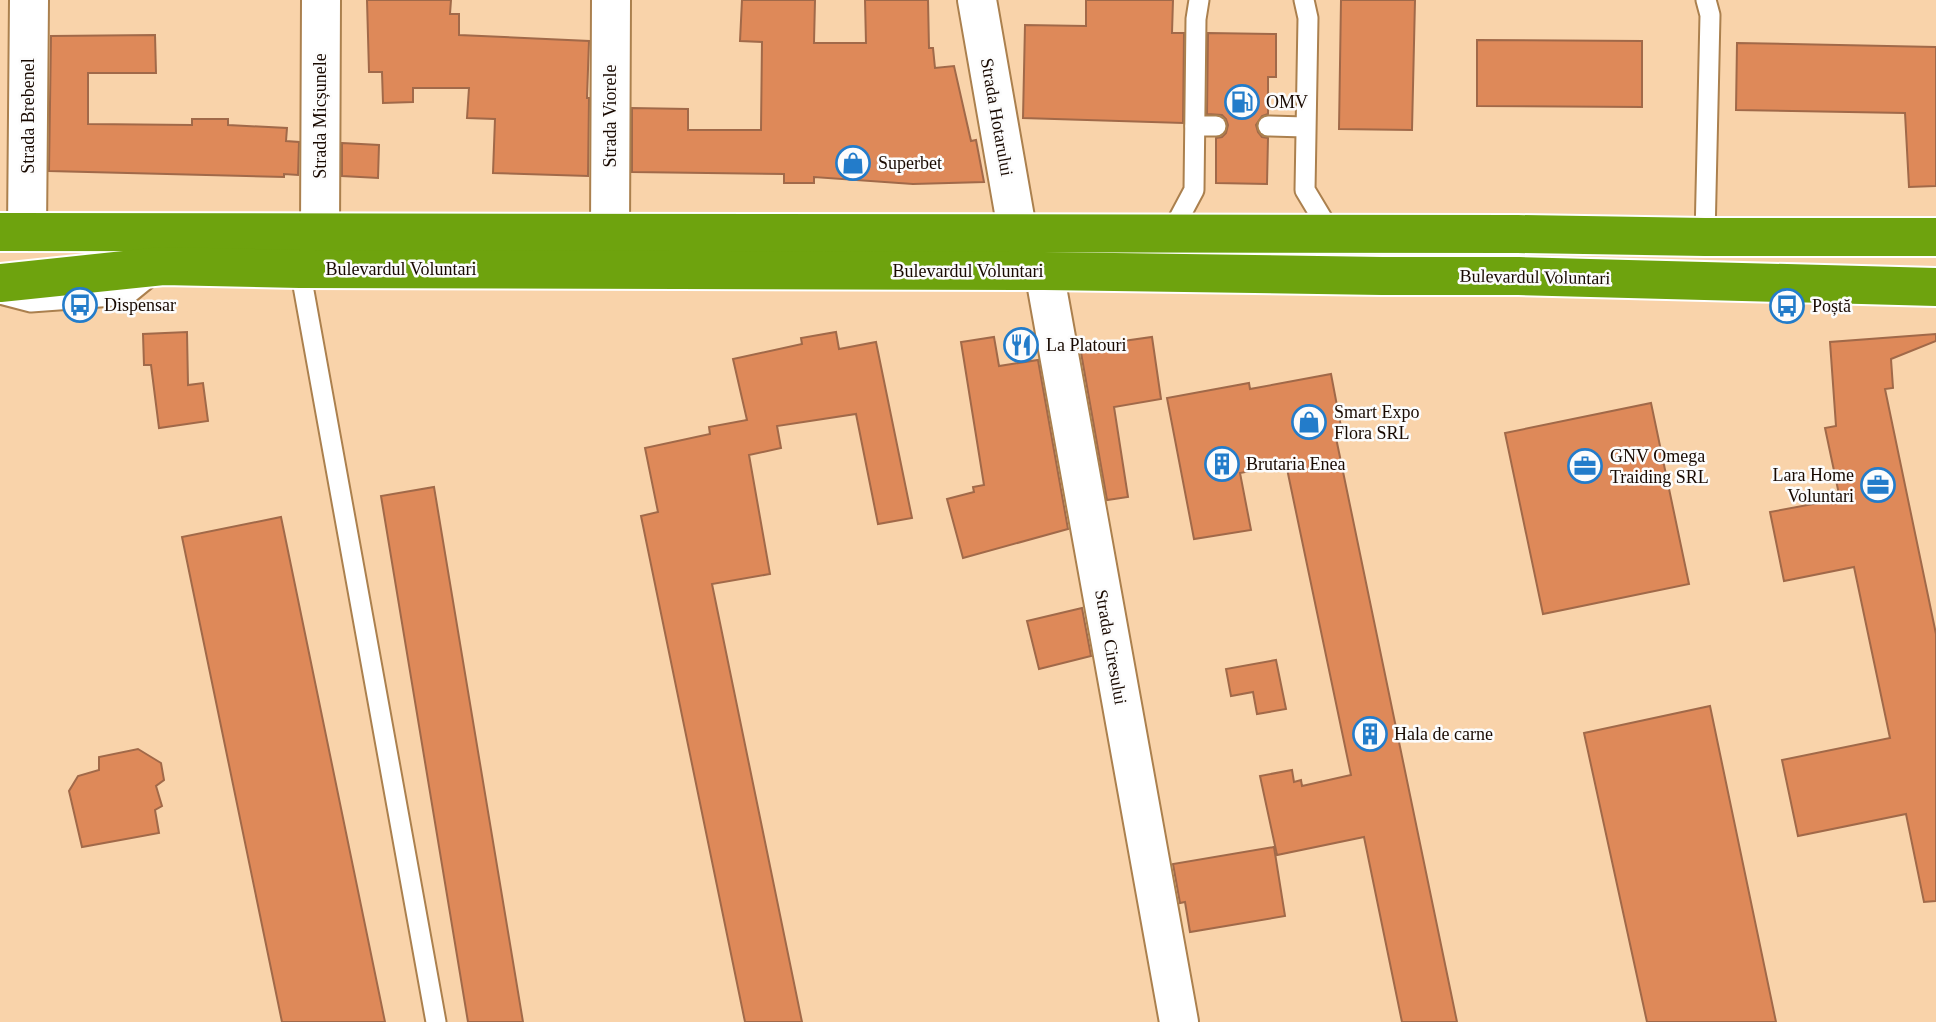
<svg xmlns="http://www.w3.org/2000/svg" width="1936" height="1022" font-family="Georgia,serif">
<style>
.building{fill:#de8959;stroke:#a16949;stroke-width:2}
.lines{fill:none;stroke-linecap:round;stroke-linejoin:round}
.lane-casing{stroke:#ab804e;stroke-width:23}
.street-casing{stroke:#ab804e;stroke-width:42}
.secondary-casing{stroke:#ab804e;stroke-width:42}
.highway-casing{stroke:#fff;stroke-width:42}
.lane{stroke:#fff;stroke-width:19}
.street{stroke:#fff;stroke-width:38}
.secondary{stroke:#fff;stroke-width:38}
.highway{stroke:#6ea30e;stroke-width:38}
.labels{text-anchor:middle;dominant-baseline:central;stroke-width:5;stroke-linejoin:round;paint-order:stroke}
.poi-label{font-size:18px;fill:#180900;stroke:#fcfcfc;text-anchor:start}
.street-label{font-size:18px;fill:#180900;stroke:#fcfcfc}
</style>
<rect width="100%" height="100%" fill="#f9d3aa"/>
<g class="building">
<path d="M 367,0 L 451,0 L 450,14 L 459,14 L 459,35 L 589,41 L 587,98 L 589,98 L 588,176 L 493,173 L 495,119 L 467,118 L 469,88 L 413,88 L 413,102 L 383,103 L 382,72 L 369,72 Z"/>
<path d="M 742,0 L 815,0 L 814,43 L 866,43 L 865,0 L 928,0 L 929,48 L 933,48 L 935,68 L 954,66 L 971,141 L 976,140 L 984,182 L 913,184 L 814,177 L 814,183 L 784,183 L 784,174 L 632,172 L 632,108 L 688,109 L 688,130 L 761,130 L 762,42 L 740,41 Z"/>
<path d="M 1086,0 L 1173,0 L 1172,33 L 1184,33 L 1183,123 L 1023,118 L 1025,25 L 1086,26 Z"/>
<path d="M 1341,0 L 1415,0 L 1412,130 L 1339,129 Z"/>
<path d="M 1208,33 L 1276,34 L 1276,77 L 1268,77 L 1268,114 L 1262,116 L 1256,125 L 1258,132 L 1262,137 L 1268,138 L 1267,184 L 1216,183 L 1216,138 L 1222,137 L 1226,133 L 1228,125 L 1226,119 L 1222,115 L 1207,114 Z"/>
<path d="M 155,35 L 156,73 L 88,73 L 88,124 L 192,125 L 192,119 L 228,119 L 228,125 L 287,128 L 286,141 L 299,142 L 298,175 L 284,174 L 284,177 L 49,171 L 51,36 Z"/>
<path d="M 1477,40 L 1642,41 L 1642,107 L 1477,106 Z"/>
<path d="M 1737,43 L 1936,47 L 1936,186 L 1909,187 L 1905,113 L 1736,110 Z"/>
<path d="M 342,143 L 379,145 L 378,178 L 342,176 Z"/>
<path d="M 187,332 L 188,385 L 203,383 L 208,421 L 159,428 L 151,365 L 144,365 L 143,334 Z"/>
<path d="M 836,332 L 839,349 L 876,342 L 912,518 L 878,524 L 856,414 L 777,426 L 781,448 L 749,455 L 770,574 L 712,584 L 802,1022 L 745,1022 L 641,516 L 658,512 L 645,448 L 710,434 L 709,427 L 747,420 L 733,359 L 802,344 L 801,338 Z"/>
<path d="M 1936,334 L 1936,341 L 1891,359 L 1893,388 L 1885,389 L 1936,634 L 1936,901 L 1924,902 L 1906,814 L 1798,836 L 1782,760 L 1890,738 L 1854,567 L 1784,581 L 1770,512 L 1840,499 L 1825,428 L 1836,426 L 1830,342 Z"/>
<path d="M 994,337 L 999,366 L 1038,360 L 1068,529 L 963,558 L 947,499 L 974,492 L 973,487 L 984,485 L 961,342 Z"/>
<path d="M 1152,337 L 1161,399 L 1114,407 L 1128,497 L 1107,500 L 1080,347 Z"/>
<path d="M 1331,374 L 1342,432 L 1335,433 L 1457,1022 L 1402,1022 L 1364,837 L 1277,855 L 1260,776 L 1292,770 L 1294,782 L 1301,780 L 1302,786 L 1351,775 L 1286,464 L 1240,473 L 1251,530 L 1194,539 L 1167,398 L 1249,383 L 1250,389 Z"/>
<path d="M 1651,403 L 1689,584 L 1543,614 L 1505,433 Z"/>
<path d="M 434,487 L 523,1022 L 468,1022 L 381,496 Z"/>
<path d="M 281,517 L 385,1022 L 282,1022 L 182,537 Z"/>
<path d="M 1082,608 L 1091,656 L 1039,669 L 1027,621 Z"/>
<path d="M 1276,660 L 1286,709 L 1257,714 L 1253,692 L 1231,696 L 1226,669 Z"/>
<path d="M 1710,706 L 1776,1022 L 1647,1022 L 1584,733 Z"/>
<path d="M 138,749 L 161,763 L 164,780 L 156,786 L 162,806 L 155,810 L 159,833 L 82,847 L 69,791 L 78,776 L 99,770 L 99,757 Z"/>
<path d="M 1274,847 L 1285,916 L 1190,932 L 1185,902 L 1180,903 L 1173,864 Z"/>
</g>
<g class="lines">
<g class="lane-casing">
<g id="lane">
<path d="M 1304,0 L 1308,18 L 1305,190 L 1332,235"/>
<path d="M 1195,126 L 1216,126"/>
<path d="M 1268,126 L 1305,127"/>
<path d="M 1170,235 L 1194,190 L 1196,19 L 1199,0"/>
<path d="M 1705,237 L 1710,15 L 1706,0"/>
<path d="M 300,269 L 436,1022"/>
<path d="M 0,294 L 31,302 L 127,295 L 154,273"/>
</g>
</g>
<g class="street-casing">
<g id="street">
<path d="M 27,231 L 29,0"/>
<path d="M 320,232 L 321,0"/>
<path d="M 610,233 L 611,0"/>
<path d="M 1044,271 L 1179,1022"/>
</g>
</g>
<g class="secondary-casing">
<path id="secondary" d="M 977,0 L 1018,235"/>
</g>
<g class="highway-casing">
<g id="highway">
<path d="M 0,232 L 1518,234 L 1705,237 L 1936,237"/>
<path d="M 0,283 L 163,266 L 300,269 L 1044,271 L 1382,276 L 1519,276 L 1936,287"/>
</g>
</g>
<use href="#lane" class="lane"/>
<use href="#street" class="street"/>
<use href="#secondary" class="secondary"/>
<use href="#highway" class="highway"/>
</g>
<defs>
<g id="fuel-ring" transform="scale(1.75)"><circle r="9.5" fill="#fcfcfc" stroke="#237cca" stroke-width="1.5"/><path d="M-5.5-6h7V0h2V4h1.3V-2.5L3-4.5l.8-.8L6-3V5H2.5V1h-1V6h-7ZM-4.2-4.7v3.2H.2V-4.7Z" fill="#237cca"/></g>
<g id="shop-ring" transform="scale(1.75)"><circle r="9.5" fill="#fcfcfc" stroke="#237cca" stroke-width="1.5"/><path d="M-5-2.5h2.3a2.7 3.5 0 0 1 5.4 0H5L5.5 6h-11ZM-1.5-2.5h3a1.5 2.3 0 0 0-3 0Z" fill="#237cca"/></g>
<g id="bus-ring" transform="scale(1.75)"><circle r="9.5" fill="#fcfcfc" stroke="#237cca" stroke-width="1.5"/><path d="M-5-6H5V4H4V6H2V4H-2V6H-4V4H-5ZM-3.5-4V0h7V-4ZM-3.5 1.2v1.5H-2V1.2ZM2 1.2v1.5H3.5V1.2Z" fill="#237cca"/></g>
<g id="restaurant-ring" transform="scale(1.75)"><circle r="9.5" fill="#fcfcfc" stroke="#237cca" stroke-width="1.5"/><path d="M-5-6h1v4h1v-4h1v4h1v-4h1v5L-1.5 .5V6h-2V.5L-5-1ZM5-6V6H3V1.5H1.5Q1.5-4 5-6Z" fill="#237cca"/></g>
<g id="building-ring" transform="scale(1.75)"><circle r="9.5" fill="#fcfcfc" stroke="#237cca" stroke-width="1.5"/><path d="M-4-6H4V6H1V3H-1V6H-4ZM-2.5-4.3h1.7v1.8h-1.7ZM.8-4.3h1.7v1.8H.8ZM-2.5-1h1.7V.8h-1.7ZM.8-1h1.7V.8H.8Z" fill="#237cca"/></g>
<g id="office-ring" transform="scale(1.75)"><circle r="9.5" fill="#fcfcfc" stroke="#237cca" stroke-width="1.5"/><path d="M-6-3h4V-5.5h4V-3h4V5H-6ZM-1-4.5V-3h2v-1.5ZM-6 0V1H6V0Z" fill="#237cca"/></g>
</defs>
<g fill-rule="evenodd">
<use href="#fuel-ring" x="1242" y="102"/>
<use href="#shop-ring" x="853" y="163"/>
<use href="#bus-ring" x="80" y="305"/>
<use href="#bus-ring" x="1787" y="306"/>
<use href="#restaurant-ring" x="1021" y="345"/>
<use href="#shop-ring" x="1309" y="422"/>
<use href="#building-ring" x="1222" y="464"/>
<use href="#office-ring" x="1585" y="466"/>
<use href="#office-ring" x="1878" y="485"/>
<use href="#building-ring" x="1370" y="734"/>
</g>
<g class="labels">
<g class="poi-label">
<text x="1266" y="102">OMV</text>
<text x="878" y="163">Superbet</text>
<text x="104" y="305">Dispensar</text>
<text x="1812" y="306">Poștă</text>
<text x="1046" y="345">La Platouri</text>
<text x="1334" y="412">Smart Expo<tspan x="1334" dy="21">Flora SRL</tspan></text>
<text x="1610" y="456">GNV Omega<tspan x="1610" dy="21">Traiding SRL</tspan></text>
<text x="1246" y="464">Brutaria Enea</text>
<text x="1854" y="475" text-anchor="end">Lara Home<tspan x="1854" dy="21">Voluntari</tspan></text>
<text x="1394" y="734">Hala de carne</text>
</g>
<g class="street-label">
<text transform="translate(28 116) rotate(-90)">Strada Brebenel</text>
<text transform="translate(320 116) rotate(-90)">Strada Micșunele</text>
<text transform="translate(610 116) rotate(-90)">Strada Viorele</text>
<text transform="translate(997 117) rotate(80)">Strada Hotarului</text>
<text x="401" y="269">Bulevardul Voluntari</text>
<text x="968" y="271">Bulevardul Voluntari</text>
<text transform="translate(1535 277) rotate(1)">Bulevardul Voluntari</text>
<text transform="translate(1111 647) rotate(80)">Strada Ciresului</text>
</g>
</g>
</svg>
